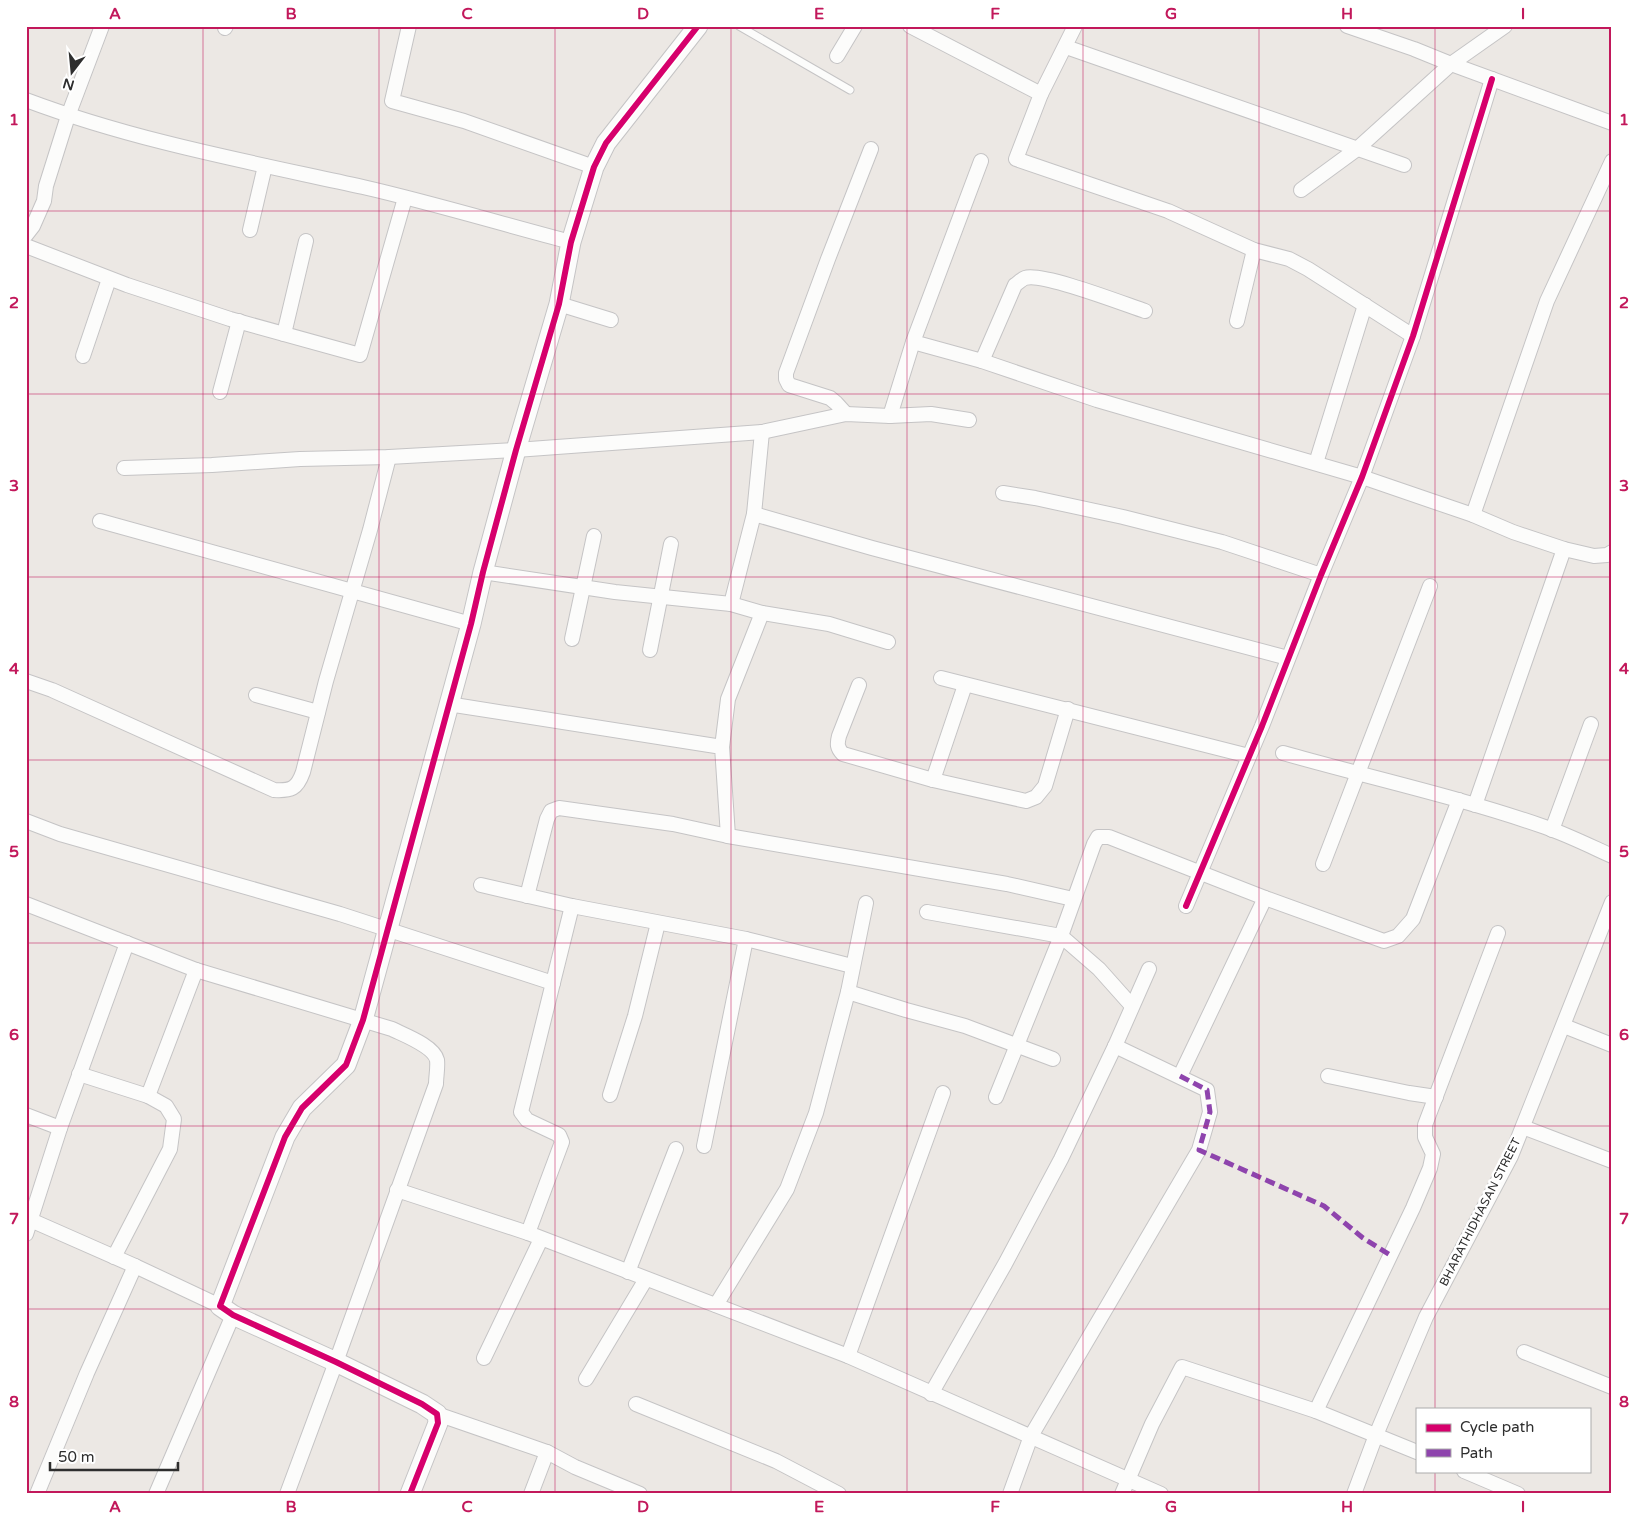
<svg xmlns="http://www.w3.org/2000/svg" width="1638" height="1520" font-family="'Varela Round',sans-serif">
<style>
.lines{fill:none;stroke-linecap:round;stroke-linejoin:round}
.lane-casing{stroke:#c5c4c5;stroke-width:9}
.street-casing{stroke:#c5c4c5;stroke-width:16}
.secondary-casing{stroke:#c5c4c5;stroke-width:21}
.lane{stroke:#fcfcfb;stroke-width:7}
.street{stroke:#fcfcfb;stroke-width:14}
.secondary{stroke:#fcfcfb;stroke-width:19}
.quiet{stroke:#8e44ad;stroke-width:5;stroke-dasharray:10 5;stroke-linecap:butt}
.cycleway-casing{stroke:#fff;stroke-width:9}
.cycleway{stroke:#d6006c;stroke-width:6}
.grid{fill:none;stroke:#c2185b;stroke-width:1;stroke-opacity:0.55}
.labels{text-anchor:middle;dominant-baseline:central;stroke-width:5;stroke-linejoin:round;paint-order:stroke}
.street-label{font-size:12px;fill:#2e2e2e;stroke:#fff}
.neatline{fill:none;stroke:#c2185b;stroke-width:2}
.grid-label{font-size:16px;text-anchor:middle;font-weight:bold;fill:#c2185b}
</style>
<rect width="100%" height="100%" fill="#ece8e4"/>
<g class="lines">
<g class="lane-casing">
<path id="lane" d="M 739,26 L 850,90"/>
</g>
<g class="street-casing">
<g id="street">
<path d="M 409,26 L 392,101 L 464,121 L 594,167"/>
<path d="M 910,26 L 1041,94"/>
<path d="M 1075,26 L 1041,94 L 1016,159 L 1168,211 L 1254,250 L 1289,259 L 1308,269 L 1413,336"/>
<path d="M 1347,26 L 1414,49 L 1451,64 L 1612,123"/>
<path d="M 225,28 L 226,26"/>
<path d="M 1066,47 L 1404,165"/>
<path d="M 837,56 L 855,26"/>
<path d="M 26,100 C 135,141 250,162 363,187 C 433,203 502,224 571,242"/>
<path d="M 1301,190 L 1357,149 L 1451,64 L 1505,26"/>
<path d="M 250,230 L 265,166"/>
<path d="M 26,235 L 33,226 L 44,201 L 46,186 L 68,116 L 102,26"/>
<path d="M 26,246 L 127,285 L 230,319 L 360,355 L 405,198"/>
<path d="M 559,304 L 611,320"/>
<path d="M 1237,321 L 1254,250"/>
<path d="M 284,334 L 306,241"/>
<path d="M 913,342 L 982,361 L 1097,400 L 1362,477 L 1473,515 L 1513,532 L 1564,549 L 1594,556 L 1607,555 L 1612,552"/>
<path d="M 83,356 L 109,279"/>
<path d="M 982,361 L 1015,285 C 1018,283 1022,279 1025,278 C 1042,272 1124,304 1145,311"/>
<path d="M 220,392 L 239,321"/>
<path d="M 846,414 L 836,403 L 830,398 L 789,385 L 786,379 L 786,373 L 828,259 L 871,149"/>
<path d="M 890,416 L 913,342 L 981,161"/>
<path d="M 1316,463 L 1365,305"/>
<path d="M 124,468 L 212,465 L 300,459 L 389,457 L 516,450 L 762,432 L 846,414 L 890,416 L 931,414 L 969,420"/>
<path d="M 1003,493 L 1035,498 L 1123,517 L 1222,542 L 1321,575"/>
<path d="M 754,514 L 872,548 L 1288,658"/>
<path d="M 1473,515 L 1547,301 L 1612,161"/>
<path d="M 100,521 L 471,624"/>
<path d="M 483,572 L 615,592 L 731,604 L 762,613 L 829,624 L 888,642"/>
<path d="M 731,604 L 754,514 L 762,432"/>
<path d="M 572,639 L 594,536"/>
<path d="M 650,650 L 671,544"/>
<path d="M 941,678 L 1249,756"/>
<path d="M 26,681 L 52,690 L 274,790 C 291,791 297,789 303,772 L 326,681 L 370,530 L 389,457"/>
<path d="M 859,685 L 839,736 C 837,744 837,748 843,754 L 933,780 L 1026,801 L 1036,797 L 1045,786 L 1068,709"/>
<path d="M 256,695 L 318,712"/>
<path d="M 448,704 L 722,747 L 728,836 L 1007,884 L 1073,899"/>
<path d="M 722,747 L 728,699 L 762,613"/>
<path d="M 1283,753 C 1371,778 1459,797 1545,827 C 1568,835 1590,846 1612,856"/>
<path d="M 933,780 L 965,685"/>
<path d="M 1475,805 L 1564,549"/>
<path d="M 26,821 L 60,834 L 340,914 L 553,983"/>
<path d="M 1552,830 L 1591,724"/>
<path d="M 1323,864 L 1430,586"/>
<path d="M 481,885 L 572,906 L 746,939 L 852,966"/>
<path d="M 527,896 L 547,819 L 551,811 L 559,808 L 673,824 L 728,836"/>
<path d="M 26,904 L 196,970 L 392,1029 C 404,1035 434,1046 437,1060 C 438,1067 436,1077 436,1084 L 336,1362 L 287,1494"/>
<path d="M 1186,906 L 1262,726 L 1321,575 L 1362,477 L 1413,336 L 1492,79"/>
<path d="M 927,912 L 1061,936 L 1099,969 L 1132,1006"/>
<path d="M 848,992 L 906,1010 L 965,1026 L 1053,1059"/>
<path d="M 1564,1026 L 1612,1045"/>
<path d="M 79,1074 L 148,1096 L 166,1106 L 174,1119 L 170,1149 L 114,1257"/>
<path d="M 1180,1076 L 1265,898 L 1384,941 L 1398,936 L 1413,919 L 1459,800"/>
<path d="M 1328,1076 L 1409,1093 L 1436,1097"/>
<path d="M 610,1095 L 635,1016 L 658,923"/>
<path d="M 148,1096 L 196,970"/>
<path d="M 996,1097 L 1061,936 L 1094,844 L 1098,837 L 1109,837 L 1265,898"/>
<path d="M 26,1115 L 60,1128"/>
<path d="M 1523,1127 L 1612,1161"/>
<path d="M 704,1146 L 746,939"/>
<path d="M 397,1190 L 528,1233 L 848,1356 L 1161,1494"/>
<path d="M 26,1218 L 135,1266 L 220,1306"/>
<path d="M 528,1233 L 562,1142 L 559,1135 L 527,1120 L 521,1112 L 572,906"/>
<path d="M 26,1234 L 60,1128 L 127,943"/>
<path d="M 628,1272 L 676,1149"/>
<path d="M 716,1305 L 787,1189 L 816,1113 L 848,992 L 866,903"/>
<path d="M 1524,1352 L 1612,1387"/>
<path d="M 848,1356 L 943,1093"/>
<path d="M 484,1358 L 541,1239"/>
<path d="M 586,1379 L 646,1279"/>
<path d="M 931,1394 L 1005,1264 L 1061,1159 L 1115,1046 L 1149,969"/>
<path d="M 636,1404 L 776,1461 L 839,1494"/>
<path d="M 1316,1411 L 1413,1208 L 1430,1168 L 1433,1154 L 1425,1137 L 1425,1125 L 1498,933"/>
<path d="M 437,1414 L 547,1452 L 575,1467 L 640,1494"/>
<path d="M 1464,1471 L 1518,1494"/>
<path d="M 37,1494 L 87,1373 L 135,1266"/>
<path d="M 156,1494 L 233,1315"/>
<path d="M 531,1494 L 547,1452"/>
<path d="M 1010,1494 L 1031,1436 L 1199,1150 L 1210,1112 L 1207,1090 L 1115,1046"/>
<path d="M 1122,1494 L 1152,1424 L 1182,1367 L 1316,1411 L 1417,1452"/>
<path d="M 1354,1494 L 1376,1435 L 1426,1317 L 1511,1156 L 1612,902"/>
</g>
</g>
<g class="secondary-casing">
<path id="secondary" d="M 410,1494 L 438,1423 L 437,1414 L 422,1404 L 336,1362 L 233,1315 L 220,1306 L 285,1137 L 302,1108 L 346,1065 L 363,1020 L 471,624 L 483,572 L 516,450 L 559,304 L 571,242 L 594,167 L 606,143 L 698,26"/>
</g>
<use href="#lane" class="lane"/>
<use href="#street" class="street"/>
<use href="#secondary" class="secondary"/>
<path class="quiet" d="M 1180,1076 L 1207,1090 L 1210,1112 L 1199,1150 L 1324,1206 L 1363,1238 L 1390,1255"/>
<g class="cycleway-casing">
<g id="cycleway">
<path d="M 1186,906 L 1262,726 L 1321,575 L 1362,477 L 1413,336 L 1492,79"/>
<path d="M 410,1494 L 438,1423 L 437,1414 L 422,1404 L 336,1362 L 233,1315 L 220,1306 L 285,1137 L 302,1108 L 346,1065 L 363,1020 L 471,624 L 483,572 L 516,450 L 559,304 L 571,242 L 594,167 L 606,143 L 698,26"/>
</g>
</g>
<use href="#cycleway" class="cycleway"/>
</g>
<path class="grid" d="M 203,26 L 203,1494M 379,26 L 379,1494M 555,26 L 555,1494M 731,26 L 731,1494M 907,26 L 907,1494M 1083,26 L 1083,1494M 1259,26 L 1259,1494M 1435,26 L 1435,1409M 26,211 L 1612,211M 26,394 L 1612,394M 26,577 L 1612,577M 26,760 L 1612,760M 26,943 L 1612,943M 26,1126 L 1612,1126M 26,1309 L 1612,1309M 1435,1471 L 1435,1494"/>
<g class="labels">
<g class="street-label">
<text transform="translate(1480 1212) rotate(-63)">BHARATHIDHASAN STREET</text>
</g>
</g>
<rect width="1638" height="1520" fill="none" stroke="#ffffff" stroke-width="55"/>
<rect x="1416" y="1408" width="175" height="65" fill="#ffffff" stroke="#ababab"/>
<rect x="1426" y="1424" width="25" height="8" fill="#d6006c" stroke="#ababab"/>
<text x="1460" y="1432" font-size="15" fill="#2e2e2e">Cycle path</text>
<rect x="1426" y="1449" width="25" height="8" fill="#8e44ad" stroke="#ababab"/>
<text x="1460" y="1458" font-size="15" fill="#2e2e2e">Path</text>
<g transform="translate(72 72) rotate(196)" stroke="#ffffff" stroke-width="4" paint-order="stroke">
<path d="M0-4L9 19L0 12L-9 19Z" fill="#2e2e2e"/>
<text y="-8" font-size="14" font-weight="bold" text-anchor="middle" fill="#2e2e2e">N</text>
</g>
<path d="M50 1462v8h128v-8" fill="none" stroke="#2e2e2e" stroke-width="2.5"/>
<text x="58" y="1462" font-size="15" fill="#2e2e2e" stroke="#ffffff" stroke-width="4" paint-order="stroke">50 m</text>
<rect x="28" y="28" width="1582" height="1464" class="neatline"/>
<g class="grid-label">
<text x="115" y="19">A</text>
<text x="291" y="19">B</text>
<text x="467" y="19">C</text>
<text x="643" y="19">D</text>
<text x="819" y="19">E</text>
<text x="995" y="19">F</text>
<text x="1171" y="19">G</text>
<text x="1347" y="19">H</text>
<text x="1523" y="19">I</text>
<text x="14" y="125">1</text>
<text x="1624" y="125">1</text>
<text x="14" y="308">2</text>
<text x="1624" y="308">2</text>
<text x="14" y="491">3</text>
<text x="1624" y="491">3</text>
<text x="14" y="674">4</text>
<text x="1624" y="674">4</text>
<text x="14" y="857">5</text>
<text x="1624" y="857">5</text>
<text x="14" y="1040">6</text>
<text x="1624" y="1040">6</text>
<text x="14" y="1224">7</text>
<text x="1624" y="1224">7</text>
<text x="14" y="1407">8</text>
<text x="1624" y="1407">8</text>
<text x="115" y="1512">A</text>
<text x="291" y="1512">B</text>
<text x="467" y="1512">C</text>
<text x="643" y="1512">D</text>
<text x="819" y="1512">E</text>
<text x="995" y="1512">F</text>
<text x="1171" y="1512">G</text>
<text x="1347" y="1512">H</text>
<text x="1523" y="1512">I</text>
</g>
</svg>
